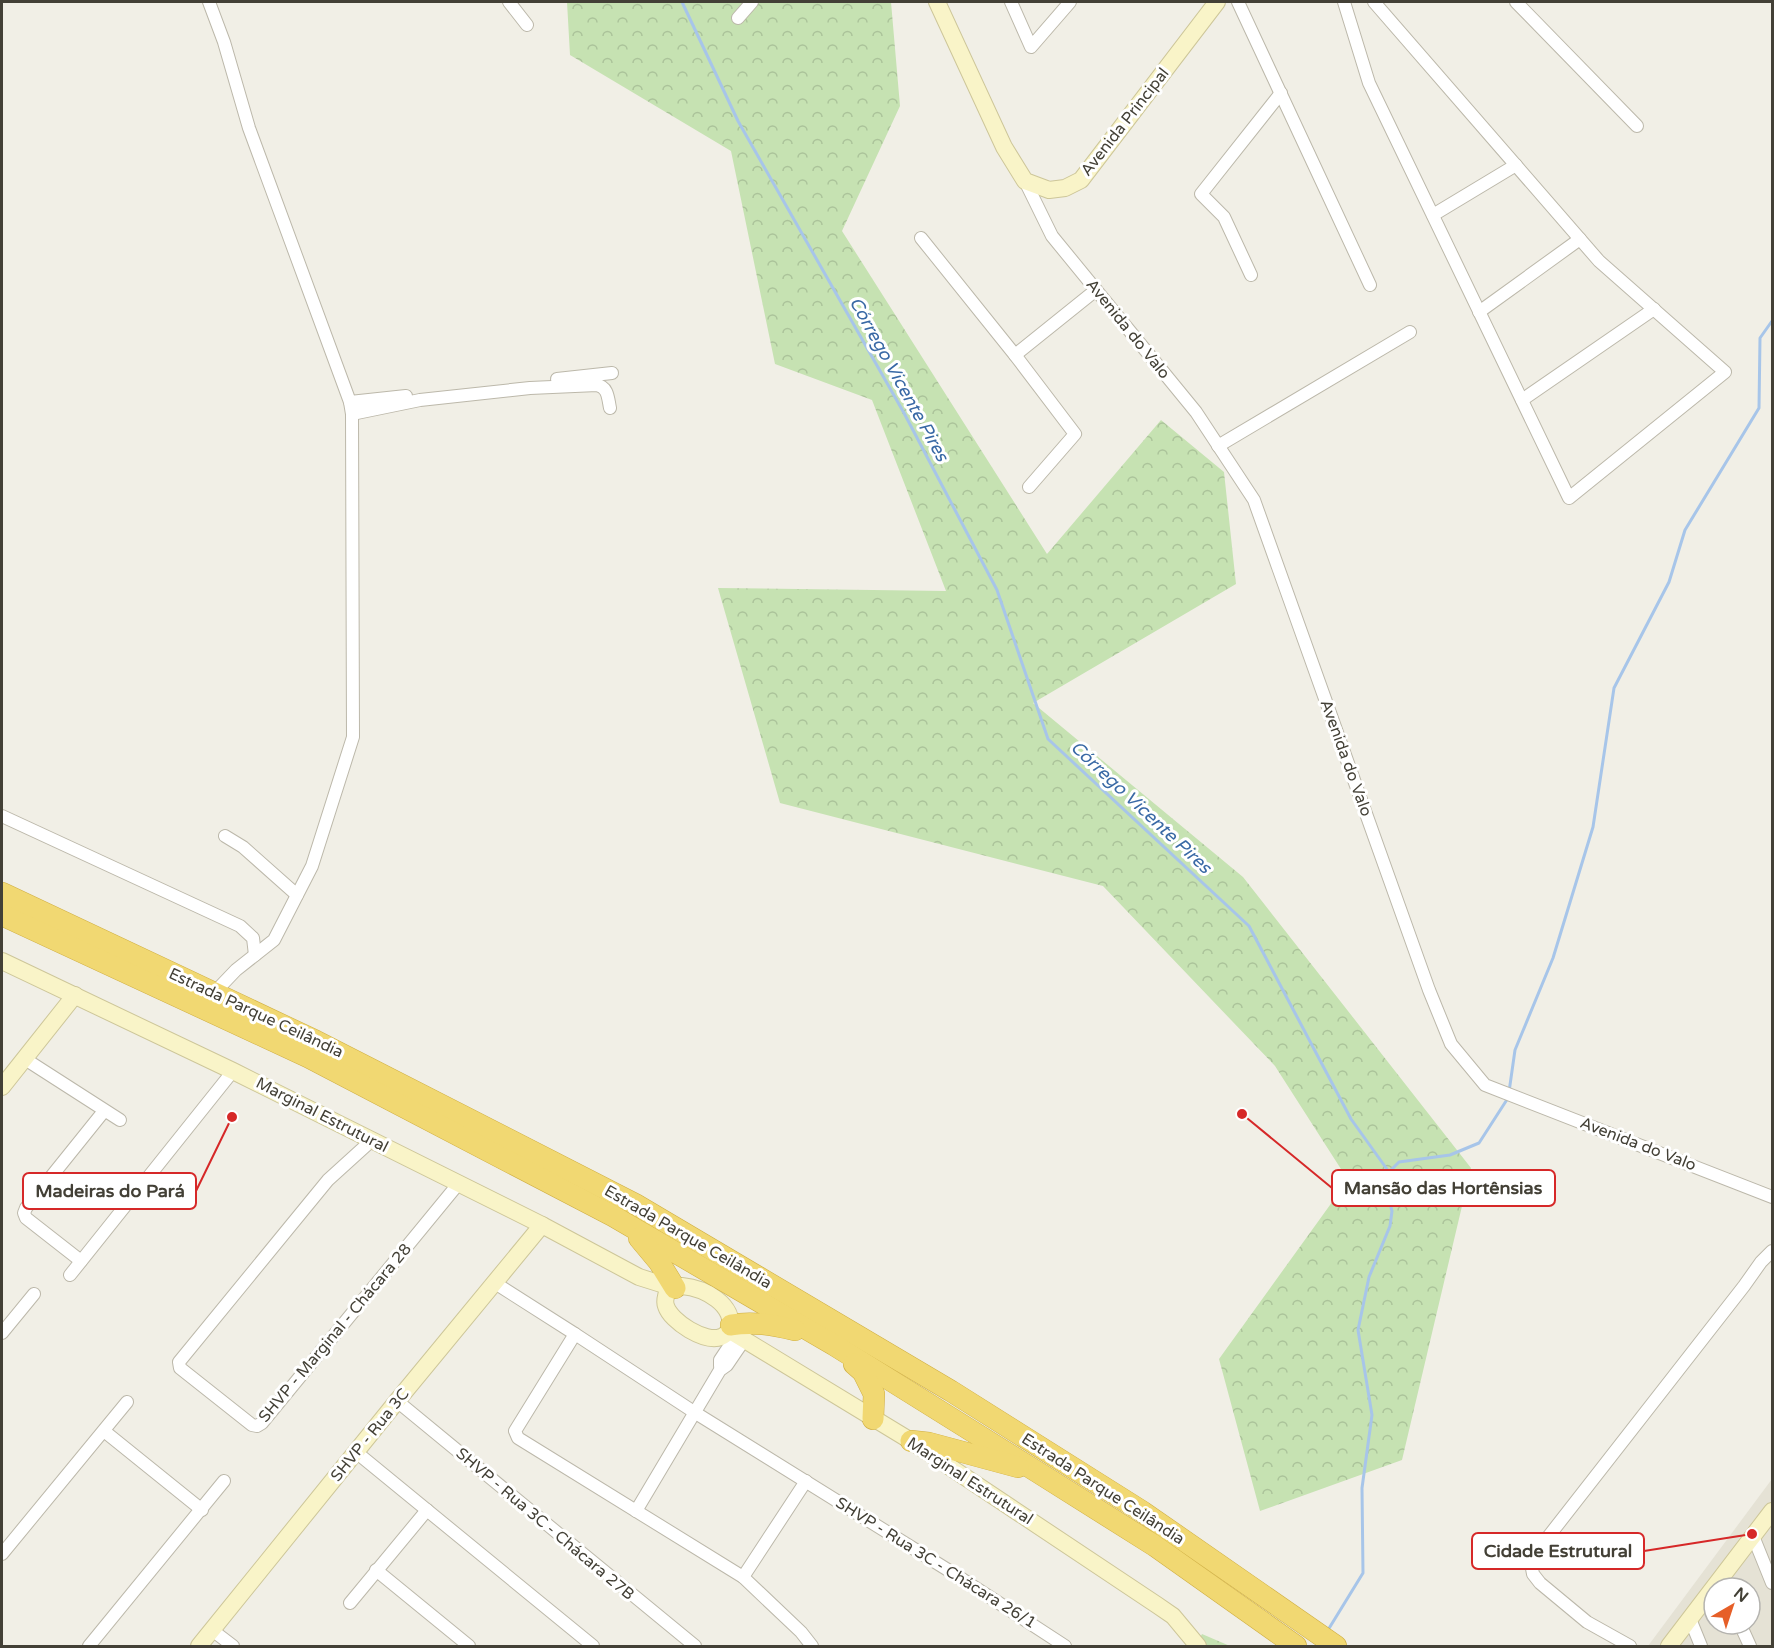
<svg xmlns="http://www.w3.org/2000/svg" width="1774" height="1648" font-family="'Varela Round',sans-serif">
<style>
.residential{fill:#e5e2d5;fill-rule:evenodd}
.forest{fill:url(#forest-crowns)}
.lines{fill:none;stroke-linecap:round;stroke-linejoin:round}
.stream{stroke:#a7c5e9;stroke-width:3}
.street-casing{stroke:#bcb8aa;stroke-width:14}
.secondary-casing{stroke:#cdc699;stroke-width:18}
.highway-casing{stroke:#cfae43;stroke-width:22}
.street{stroke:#fff;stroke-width:12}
.secondary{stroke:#f9f4c8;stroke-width:16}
.highway{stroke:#f1d872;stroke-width:21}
.labels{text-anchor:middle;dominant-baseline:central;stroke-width:6;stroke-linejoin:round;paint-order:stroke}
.street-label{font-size:16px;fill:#434036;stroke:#fff}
.water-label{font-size:18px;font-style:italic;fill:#3969a5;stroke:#fff}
.leader{fill:none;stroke:#d62828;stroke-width:2}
.callout-dot{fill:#d62828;stroke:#fff;stroke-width:2}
.callout{fill:#fff;stroke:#d62828;stroke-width:2}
.callout-label{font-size:18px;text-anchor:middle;font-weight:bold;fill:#434036}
</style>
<defs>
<pattern id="forest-crowns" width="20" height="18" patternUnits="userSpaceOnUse" patternTransform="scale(1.5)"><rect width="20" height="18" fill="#c6e2b2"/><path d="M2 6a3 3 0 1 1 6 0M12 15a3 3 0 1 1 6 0" fill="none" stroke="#abc39a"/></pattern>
</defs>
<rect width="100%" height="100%" fill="#f1efe6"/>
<path class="residential" d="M 1772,1479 L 1772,1646 L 1648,1646 ZM 1714,1588 L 1750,1588 L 1750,1624 L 1714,1624 Z"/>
<g class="forest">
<path d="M 567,2 L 891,2 L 900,106 L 842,231 L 1047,554 L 1161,420 L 1224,472 L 1236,584 L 1033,703 L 1243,877 L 1471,1168 L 1402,1460 L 1260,1511 L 1219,1359 L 1348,1180 L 1275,1066 L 1103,886 L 780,803 L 718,588 L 946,591 L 872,400 L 775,364 L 731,151 L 570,55 Z"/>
<path d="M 1202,1634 L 1230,1646 L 1195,1646 Z"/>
</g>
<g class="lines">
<g class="stream">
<path d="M 682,2 L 738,121 L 904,413 L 997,590 L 1048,739 L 1249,926 L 1351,1119 L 1389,1172"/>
<path d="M 1509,1092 L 1515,1050 L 1553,958 L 1593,827 L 1614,688 L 1669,582 L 1685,530 L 1759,408 L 1760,338 L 1772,321"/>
<path d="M 1328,1630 L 1363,1573 L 1362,1488 L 1372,1415 L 1358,1330 L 1369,1277 L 1390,1226 L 1392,1211 L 1385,1186 L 1389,1172 L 1399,1162 L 1450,1155 L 1479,1143 L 1508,1098"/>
</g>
<g class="street-casing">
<g id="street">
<path d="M 209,2 L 224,42 L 249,128 L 350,402 L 352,414 L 353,737 L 312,866 L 274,940 L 236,970 L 214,993"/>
<path d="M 509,2 L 527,25"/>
<path d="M 1011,2 L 1031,47 L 1070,2"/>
<path d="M 1238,2 L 1370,285"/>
<path d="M 1344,2 L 1369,83 L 1569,498 L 1725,372 L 1599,261 L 1374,2"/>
<path d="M 1516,2 L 1637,126"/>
<path d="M 738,18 L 752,2"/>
<path d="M 1025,181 L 1052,236 L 1196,412 L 1254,500 L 1429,990 L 1451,1044 L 1485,1085 L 1772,1197"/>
<path d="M 1433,215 L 1516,165"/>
<path d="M 921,238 L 1015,355 L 1075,434 L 1029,487"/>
<path d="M 1251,275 L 1224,217 L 1201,194 L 1281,93"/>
<path d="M 1479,312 L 1580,239"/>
<path d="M 1015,355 L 1096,290"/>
<path d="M 557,379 L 612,373"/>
<path d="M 1522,400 L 1654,309"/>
<path d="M 350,402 L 406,396"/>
<path d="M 352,414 L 420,400 L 530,388 L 597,385 C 608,387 608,398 610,408"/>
<path d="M 1218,446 L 1410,332"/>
<path d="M 2,816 L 240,926 L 253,938 L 255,955"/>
<path d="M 225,836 L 243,847 L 297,895"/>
<path d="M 25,1059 L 120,1120"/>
<path d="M 371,1141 L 328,1180 L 179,1362 L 180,1368 L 252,1425 L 257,1426 L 262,1423 L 459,1183"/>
<path d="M 81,1261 L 26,1218 L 24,1213 L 26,1208 L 104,1111"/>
<path d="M 70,1275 L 233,1071"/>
<path d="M 495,1283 L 575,1334"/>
<path d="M 2,1333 L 34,1294"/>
<path d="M 720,1366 L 720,1360 L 736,1336"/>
<path d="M 397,1401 L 695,1646"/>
<path d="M 104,1431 L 202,1510"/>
<path d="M 356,1452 L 593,1646"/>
<path d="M 636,1511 L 720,1370 L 727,1365 L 744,1340"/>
<path d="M 1753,1536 L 1772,1583"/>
<path d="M 2,1554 L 127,1402"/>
<path d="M 376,1570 L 469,1646"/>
<path d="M 743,1577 L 806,1481"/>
<path d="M 350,1603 L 427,1510"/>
<path d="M 1690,1619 L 1701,1646"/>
<path d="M 1740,1624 L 1750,1646"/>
<path d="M 212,1630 L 233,1646"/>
<path d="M 89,1646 L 224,1481"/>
<path d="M 812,1646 L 801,1632 L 743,1577 L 518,1438 L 515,1431 L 575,1334 L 694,1412 L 948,1570 L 1065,1646"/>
<path d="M 1630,1646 L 1587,1622 L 1540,1583 L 1533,1574 L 1531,1563 L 1534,1555 L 1744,1286 L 1761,1262 L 1772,1251"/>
</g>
</g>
<g class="secondary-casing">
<g id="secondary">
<path d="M 937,2 L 1004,147 L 1025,181 L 1049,190 L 1065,188 L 1081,180 L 1217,2"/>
<path d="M 2,961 L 233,1071 L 542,1225 L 639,1277 L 674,1288"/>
<path d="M 2,1087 L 75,995"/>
<path d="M 682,1286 C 704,1288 736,1304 730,1331 C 727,1333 724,1336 721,1337 C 705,1343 671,1322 666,1306 C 664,1301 666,1297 667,1292 Z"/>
<path d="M 730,1331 L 911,1441 L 1157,1605 L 1173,1616 L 1198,1646"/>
<path d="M 199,1646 L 397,1401 L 542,1225"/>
<path d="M 1669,1646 L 1772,1511"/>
</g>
</g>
<g class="highway-casing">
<g id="highway">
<path d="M 2,893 L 316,1041 L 635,1204 L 951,1391 L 1143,1512 L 1336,1646"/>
<path d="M 2,915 L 308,1057 L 613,1216 L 834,1345 L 1039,1473 L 1155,1546 L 1296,1646"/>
<path d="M 639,1238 L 659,1262 L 675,1288"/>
<path d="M 731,1325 C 753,1321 773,1325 795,1330"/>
<path d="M 854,1364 L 863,1372 L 874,1394 L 873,1419"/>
<path d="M 911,1441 L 929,1443 L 1018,1467"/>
</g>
</g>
<use href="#street" class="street"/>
<use href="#secondary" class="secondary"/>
<use href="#highway" class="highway"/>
</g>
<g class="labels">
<g class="street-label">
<text transform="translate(1125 122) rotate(-52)">Avenida Principal</text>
<text transform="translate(1128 329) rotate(51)">Avenida do Valo</text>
<text transform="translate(1346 758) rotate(70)">Avenida do Valo</text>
<text transform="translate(256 1013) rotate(25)">Estrada Parque Ceilândia</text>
<text transform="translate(322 1115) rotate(27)">Marginal Estrutural</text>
<text transform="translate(1638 1144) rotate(21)">Avenida do Valo</text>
<text transform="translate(688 1237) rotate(30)">Estrada Parque Ceilândia</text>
<text transform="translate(335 1333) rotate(-50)">SHVP - Marginal - Chácara 28</text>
<text transform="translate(370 1435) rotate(-51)">SHVP - Rua 3C</text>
<text transform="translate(970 1481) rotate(33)">Marginal Estrutural</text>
<text transform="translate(1103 1489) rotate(33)">Estrada Parque Ceilândia</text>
<text transform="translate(545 1524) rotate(40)">SHVP - Rua 3C - Chácara 27B</text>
<text transform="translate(936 1563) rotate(32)">SHVP - Rua 3C - Chácara 26/1</text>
</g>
<g class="water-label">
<text transform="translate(899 379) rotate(61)">Córrego Vicente Pires</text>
<text transform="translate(1141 807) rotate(43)">Córrego Vicente Pires</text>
</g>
</g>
<path class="leader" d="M1242 1114L1332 1188M232 1117L196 1191M1752 1534L1644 1551"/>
<g class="callout-dot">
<circle cx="1242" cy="1114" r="6"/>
<circle cx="232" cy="1117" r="6"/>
<circle cx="1752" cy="1534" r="6"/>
</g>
<g class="callout">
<rect x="1332" y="1170" width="223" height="36" rx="6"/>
<rect x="23" y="1173" width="173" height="36" rx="6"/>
<rect x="1472" y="1533" width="172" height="36" rx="6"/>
</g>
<g class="callout-label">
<text x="1443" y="1194">Mansão das Hortênsias</text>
<text x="110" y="1197">Madeiras do Pará</text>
<text x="1558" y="1557">Cidade Estrutural</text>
</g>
<rect width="1774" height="1648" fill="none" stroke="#434036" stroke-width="6"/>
<g transform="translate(1732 1606) rotate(39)"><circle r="28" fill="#ffffff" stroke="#b4b3af" stroke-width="1.5"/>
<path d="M0-4.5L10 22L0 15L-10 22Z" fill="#e65f28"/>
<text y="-9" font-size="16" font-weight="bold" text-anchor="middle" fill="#434036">N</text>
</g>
</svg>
